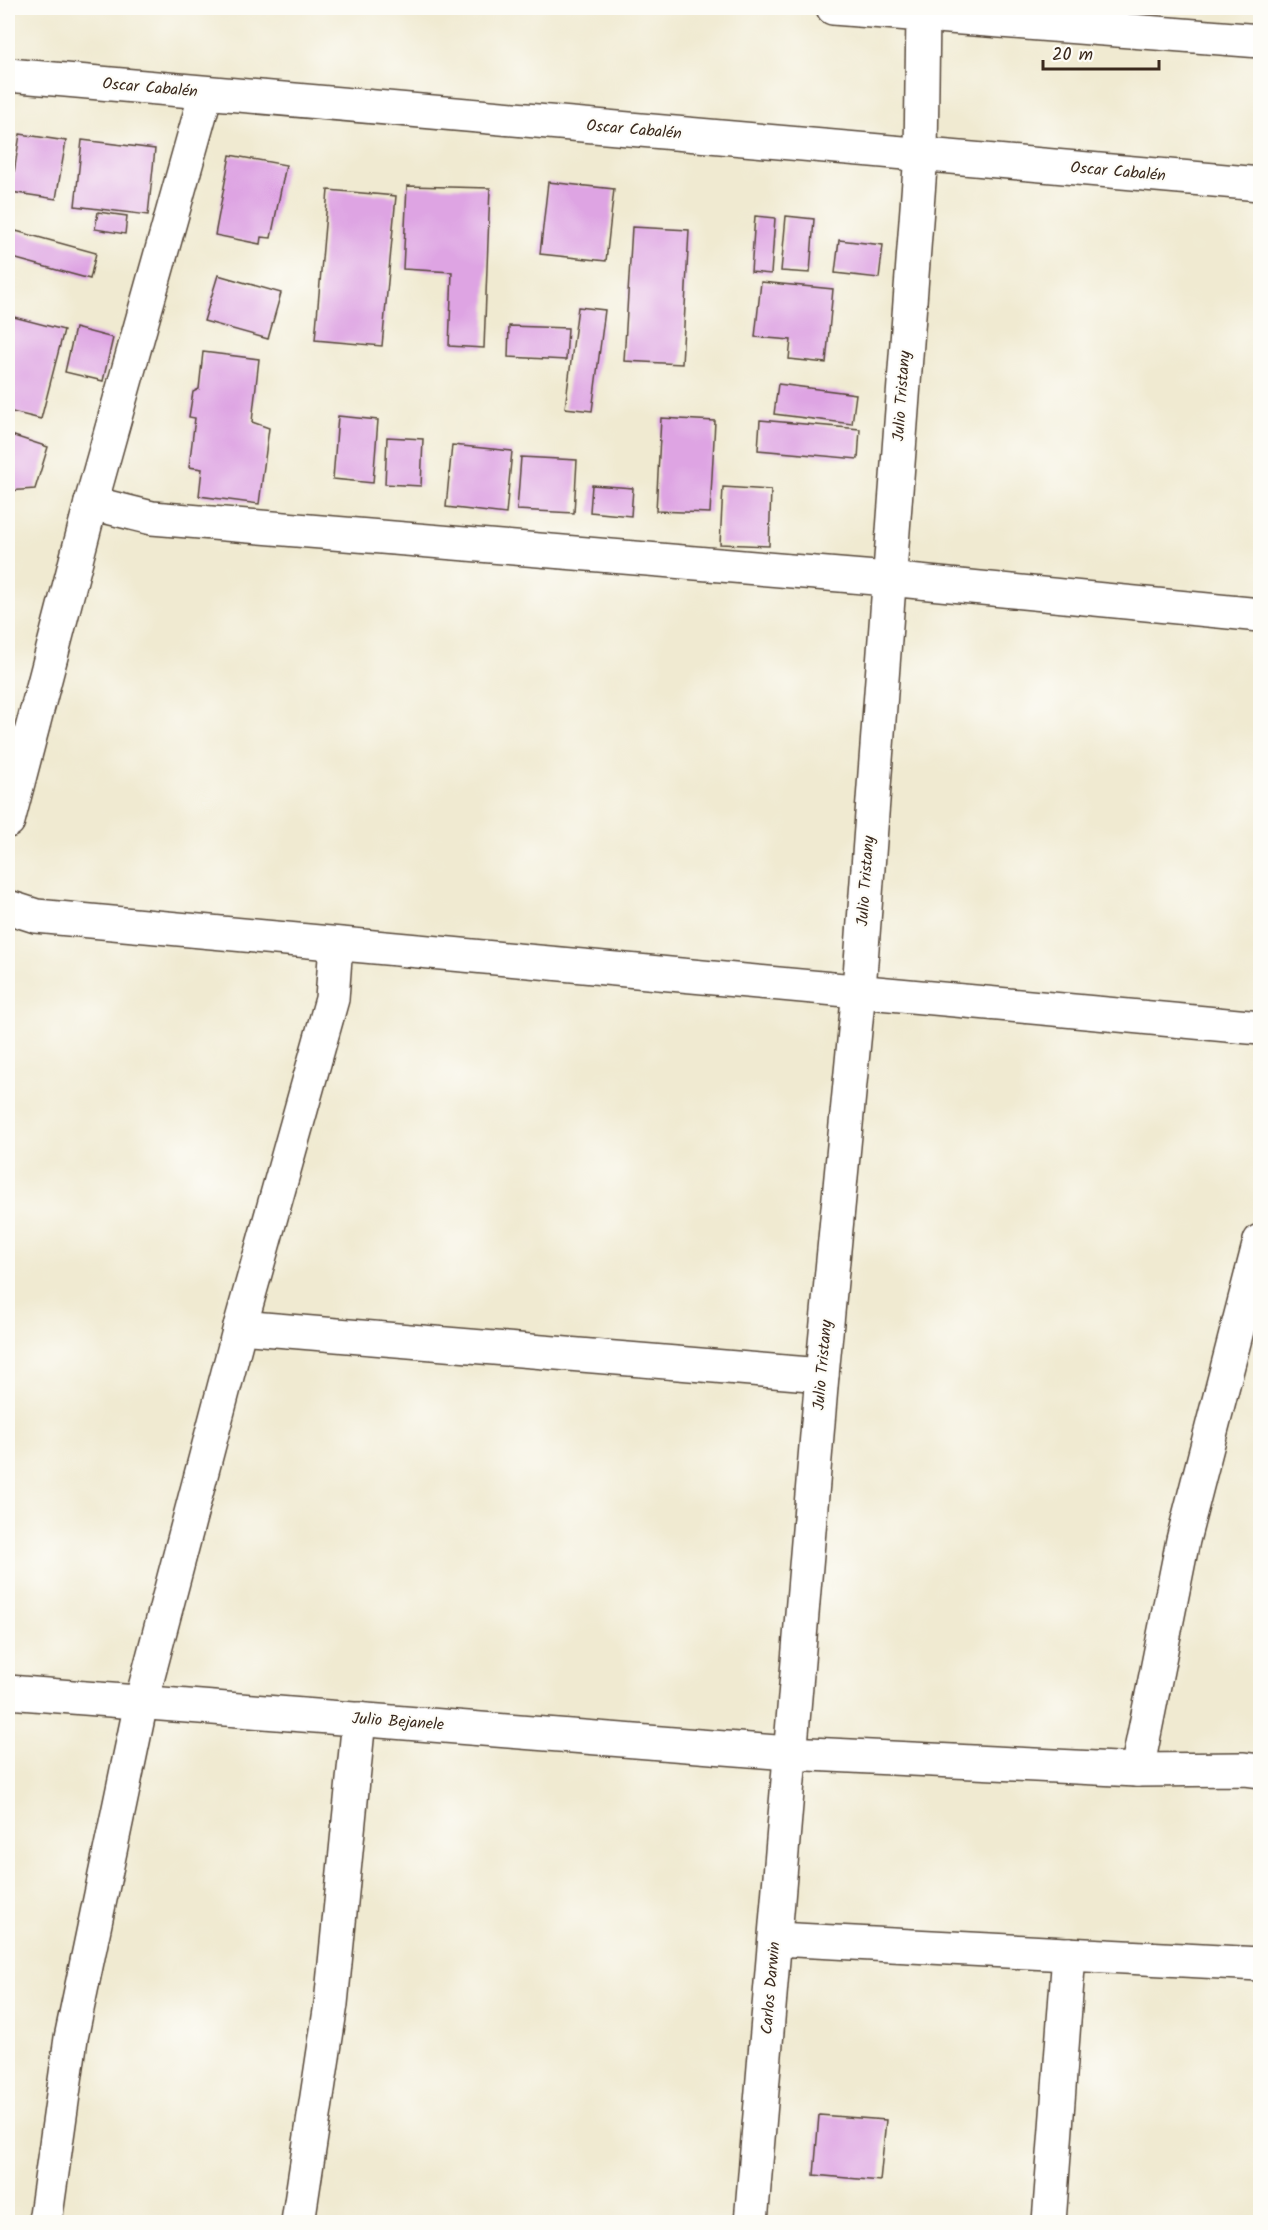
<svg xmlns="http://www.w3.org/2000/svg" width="1268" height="2230" font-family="Kalam,sans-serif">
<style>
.building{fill:#dea4e3}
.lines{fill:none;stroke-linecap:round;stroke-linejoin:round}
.street-casing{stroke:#564739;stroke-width:36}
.secondary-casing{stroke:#564739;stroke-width:36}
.street{stroke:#fff;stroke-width:33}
.secondary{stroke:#fff;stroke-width:33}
.labels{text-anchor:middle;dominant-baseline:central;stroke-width:4.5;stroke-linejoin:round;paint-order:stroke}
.street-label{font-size:16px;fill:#3b2a1e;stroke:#fdfcf7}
</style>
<rect width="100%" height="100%" fill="#fdfcf7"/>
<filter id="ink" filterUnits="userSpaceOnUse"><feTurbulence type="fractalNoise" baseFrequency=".0167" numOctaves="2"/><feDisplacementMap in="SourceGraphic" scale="12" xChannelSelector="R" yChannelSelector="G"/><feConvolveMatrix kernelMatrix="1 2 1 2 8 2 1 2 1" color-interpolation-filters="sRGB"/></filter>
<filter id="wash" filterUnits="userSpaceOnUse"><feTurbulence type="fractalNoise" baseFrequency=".008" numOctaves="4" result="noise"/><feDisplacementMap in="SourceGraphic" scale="24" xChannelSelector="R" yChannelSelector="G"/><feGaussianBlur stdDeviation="1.35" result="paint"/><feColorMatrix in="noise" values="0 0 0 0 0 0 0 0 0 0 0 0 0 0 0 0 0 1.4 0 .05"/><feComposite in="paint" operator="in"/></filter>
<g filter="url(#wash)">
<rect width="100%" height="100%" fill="#f0ead1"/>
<g id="blocks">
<g class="building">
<path d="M 20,134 L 66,141 L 56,199 L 11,192 Z"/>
<path d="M 82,140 L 155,149 L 148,215 L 75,206 Z"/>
<path d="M 230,155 L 286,165 L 271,238 L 261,237 L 260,244 L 215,235 Z"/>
<path d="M 548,182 L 614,189 L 606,261 L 540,254 Z"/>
<path d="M 407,186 L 490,188 L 484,348 L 449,346 L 452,272 L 403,269 Z"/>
<path d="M 328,190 L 396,196 L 382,346 L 315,340 Z"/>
<path d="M 98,212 L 127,216 L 125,234 L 95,229 Z"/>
<path d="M 755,216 L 775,218 L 771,274 L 751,272 Z"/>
<path d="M 786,216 L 814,219 L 810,273 L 781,271 Z"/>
<path d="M 632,227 L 689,230 L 682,364 L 624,361 Z"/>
<path d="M 16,231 L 96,253 L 90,279 L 9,257 Z"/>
<path d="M 839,240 L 883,245 L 879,278 L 835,273 Z"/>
<path d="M 218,275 L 281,293 L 268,339 L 204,321 Z"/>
<path d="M 761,282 L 833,289 L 826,363 L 789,359 L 791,340 L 755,337 Z"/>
<path d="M 578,307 L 605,310 L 592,411 L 565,408 Z"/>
<path d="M 10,316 L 64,330 L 41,419 L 8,411 L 8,326 Z"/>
<path d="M 509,326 L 568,328 L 566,360 L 508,357 Z"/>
<path d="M 75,328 L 113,338 L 103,381 L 65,372 Z"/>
<path d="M 203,352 L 259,359 L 252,422 L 269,428 L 259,504 L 199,496 L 202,469 L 189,467 L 195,418 L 189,417 L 193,392 L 199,389 Z"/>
<path d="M 778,384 L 856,394 L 852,424 L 774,414 Z"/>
<path d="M 338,416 L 378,420 L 373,483 L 333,479 Z"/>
<path d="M 661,418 L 715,421 L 710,513 L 656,511 Z"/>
<path d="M 760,420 L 860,429 L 858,459 L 758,450 Z"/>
<path d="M 8,434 L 48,447 L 35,489 L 8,491 Z"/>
<path d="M 387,437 L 423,439 L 421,486 L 385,484 Z"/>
<path d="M 452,445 L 512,451 L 506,514 L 446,507 Z"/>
<path d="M 521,457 L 577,460 L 574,513 L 517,510 Z"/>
<path d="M 592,485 L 633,488 L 631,516 L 590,512 Z"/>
<path d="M 723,487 L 771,490 L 769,546 L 720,544 Z"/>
<path d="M 819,2115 L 886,2120 L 880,2181 L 814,2175 Z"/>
</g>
</g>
</g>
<g filter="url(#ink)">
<use href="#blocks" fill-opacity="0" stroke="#564739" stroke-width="1.5"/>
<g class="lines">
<g class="street-casing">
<g id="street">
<path d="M 8,75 L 1260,184"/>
<path d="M 91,503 L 152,518 L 888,579 L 1260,615"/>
<path d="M 8,821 L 91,503 L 206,93"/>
<path d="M 8,907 L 36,916 C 444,955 852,989 1260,1028"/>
<path d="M 240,1327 L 822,1375"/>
<path d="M 8,1692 L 789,1753 L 1137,1770 L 1244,1769 L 1260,1771"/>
<path d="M 1137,1770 L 1183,1540 L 1260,1241"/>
<path d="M 776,1939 L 1260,1964"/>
<path d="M 45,2222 L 71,2038 L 141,1703 L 240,1327 L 332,999 L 336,944"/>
<path d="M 298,2222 L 331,2004 L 359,1719"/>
<path d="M 751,2222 L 822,1375 L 859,989 L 921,154 L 923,15 L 833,8"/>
<path d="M 1049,2222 L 1069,1954"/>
</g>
</g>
<g class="secondary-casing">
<path id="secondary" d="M 923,8 L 923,15 L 1260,41"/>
</g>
<use href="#street" class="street"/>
<use href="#secondary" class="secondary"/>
</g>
</g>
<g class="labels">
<g class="street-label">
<text transform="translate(150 88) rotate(5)">Oscar Cabalén</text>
<text transform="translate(634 130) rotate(5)">Oscar Cabalén</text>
<text transform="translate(1118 172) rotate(5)">Oscar Cabalén</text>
<text transform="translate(902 396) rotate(-86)">Julio Tristany</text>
<text transform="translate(866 881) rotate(-86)">Julio Tristany</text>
<text transform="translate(823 1365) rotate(-85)">Julio Tristany</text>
<text transform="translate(398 1722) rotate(4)">Julio Bejanele</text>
<text transform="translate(771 1988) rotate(-85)">Carlos Darwin</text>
</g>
</g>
<rect width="1268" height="2230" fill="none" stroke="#fdfcf7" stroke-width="30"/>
<path d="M1043 60v9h116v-9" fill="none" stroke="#3b2a1e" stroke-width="3"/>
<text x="1052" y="60" font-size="18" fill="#3b2a1e" stroke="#fdfcf7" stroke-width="4.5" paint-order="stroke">20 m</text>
</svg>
